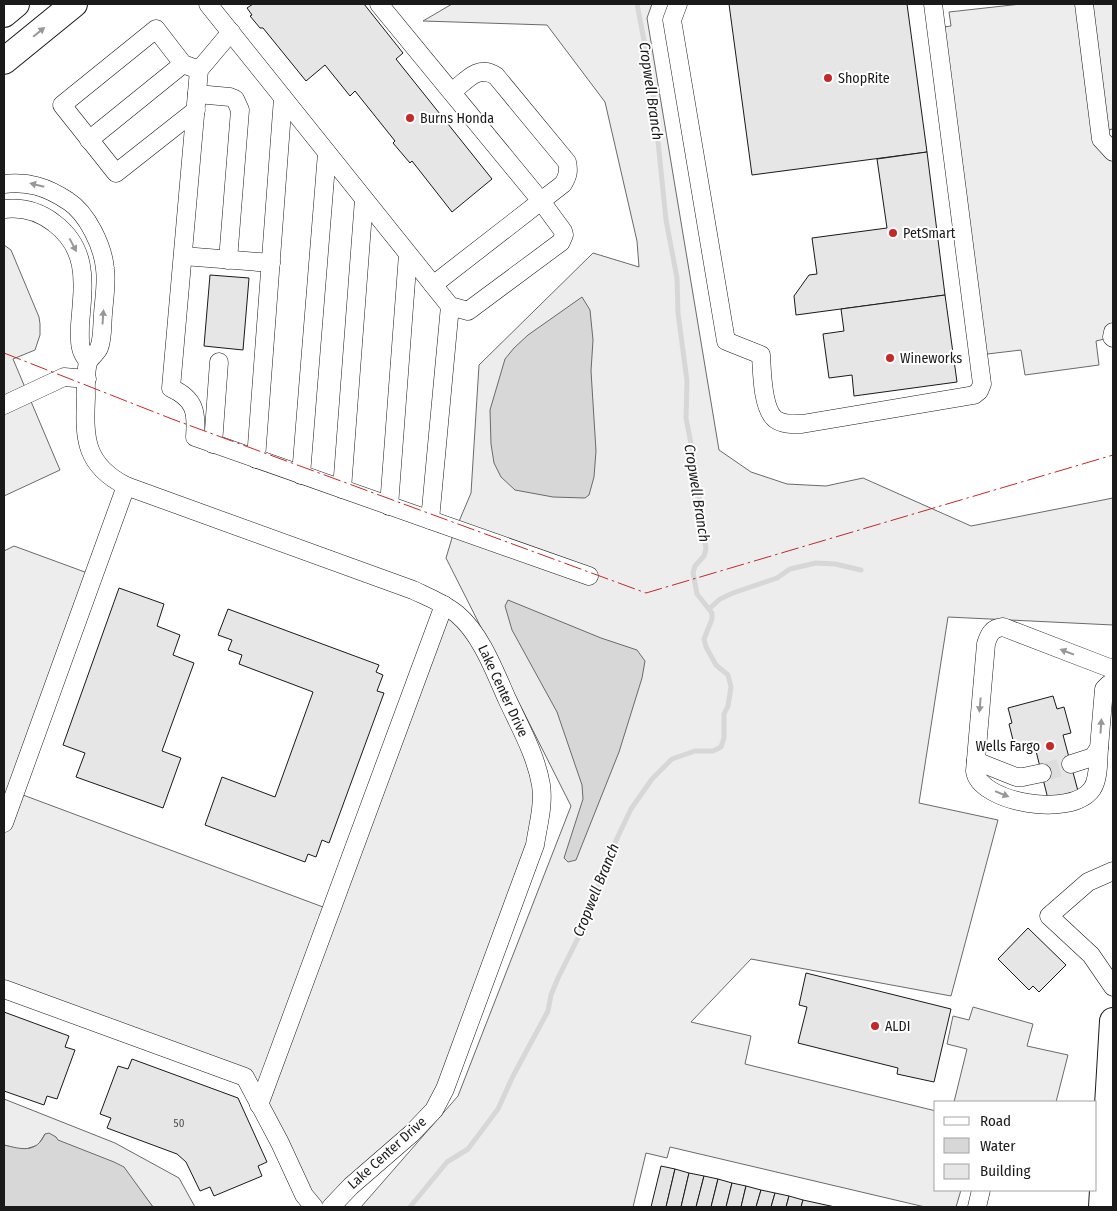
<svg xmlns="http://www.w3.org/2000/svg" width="1117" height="1211" font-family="'Fira Sans Condensed',sans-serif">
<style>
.built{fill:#ededed;stroke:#6a6a6a}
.water{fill:#d7d7d7;stroke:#6a6a6a}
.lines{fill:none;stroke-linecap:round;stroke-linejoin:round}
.stream{stroke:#d7d7d7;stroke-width:5}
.building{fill:#e6e6e6;stroke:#1a1a1a}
.minor-tunnel{stroke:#ddd;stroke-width:18;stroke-dasharray:18 9;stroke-linecap:butt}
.minor-casing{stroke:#1a1a1a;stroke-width:19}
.highway-casing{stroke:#1a1a1a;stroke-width:28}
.minor{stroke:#fff;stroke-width:18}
.highway{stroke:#fff;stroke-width:26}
.power{stroke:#c62828;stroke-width:1;stroke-dasharray:18 4 2.5 4;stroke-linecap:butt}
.oneway{fill:#989898}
.poi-dot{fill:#c62828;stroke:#fff;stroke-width:2}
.labels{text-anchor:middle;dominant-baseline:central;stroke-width:4;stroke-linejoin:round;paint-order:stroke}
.number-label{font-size:11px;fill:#4d4d4d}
.poi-label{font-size:14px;fill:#1a1a1a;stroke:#fff;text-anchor:start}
.street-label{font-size:14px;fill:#1a1a1a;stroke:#fff}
.water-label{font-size:15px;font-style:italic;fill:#1a1a1a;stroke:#fff}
</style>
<rect width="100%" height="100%" fill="#fff"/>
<g class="built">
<path d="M 452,4 L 652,4 L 647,18 L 719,450 L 751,472 L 787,484 L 826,486 L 863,478 L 971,526 L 1113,498 L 1113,625 L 948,617 L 919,803 L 998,820 L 951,996 L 751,959 L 691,1022 L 751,1036 L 745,1064 L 936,1111 L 936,1190 L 961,1190 L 956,1207 L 925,1207 L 670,1147 L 667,1158 L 646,1153 L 633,1207 L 361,1207 L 458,1096 L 571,806 L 446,558 L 452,538 L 471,493 L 479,365 L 593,253 L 639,267 L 637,241 L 605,102 L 547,25 L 423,21 Z"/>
<path d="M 1021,4 L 1113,4 L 1113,129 L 1101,131 L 1113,152 L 1113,337 L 1096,341 L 1099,365 L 1025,375 L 1021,350 L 979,355 L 936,28 L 951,26 L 949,12 Z"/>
<path d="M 4,245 L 11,250 L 39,317 L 40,324 L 40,335 L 35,350 L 13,359 L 60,470 L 4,496 Z"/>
<path d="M 14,546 L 93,575 L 15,792 L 331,910 L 444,605 L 497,674 L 542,808 L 445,1089 L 331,1207 L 314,1207 L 245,1077 L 4,989 L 4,551 Z"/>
<path d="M 973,1007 L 1033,1024 L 1027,1046 L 1068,1055 L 1056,1102 L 954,1102 L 967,1049 L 947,1044 L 953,1016 L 969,1020 Z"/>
<path d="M 4,1099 L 115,1143 L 179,1178 L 195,1207 L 153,1207 L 134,1182 L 57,1140 L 56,1137 L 45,1134 L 38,1145 L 26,1149 L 19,1149 L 4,1145 Z"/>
</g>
<g class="water">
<path d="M 582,297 L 590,310 L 593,340 L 591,371 L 596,451 L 594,477 L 589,495 L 585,498 L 553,497 L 515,490 L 501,477 L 494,463 L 491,444 L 490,410 L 505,359 L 514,348 L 528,335 Z"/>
<path d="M 508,600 L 601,638 L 637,650 L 645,661 L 642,678 L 619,752 L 576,860 L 568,862 L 564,858 L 583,799 L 582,785 L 557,712 L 512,630 L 505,606 Z"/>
<path d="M 49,1133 L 56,1137 L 58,1140 L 114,1162 L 124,1167 L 153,1207 L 4,1207 L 4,1145 C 21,1149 36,1154 45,1134 Z"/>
</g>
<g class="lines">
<g class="stream">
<path d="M 709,609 L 720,599 L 733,593 L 777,578 L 790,569 L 816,563 L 835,564 L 861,570"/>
<path d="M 410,1207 L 447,1162 L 468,1149 L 498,1109 L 513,1076 L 548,1011 L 551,995 L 558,978 L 593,908 L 602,870 L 631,809 L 652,779 L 672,759 L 695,751 L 713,751 L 721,747 L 724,738 L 724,714 L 728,706 L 731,687 L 728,675 L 716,665 L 706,647 L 704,639 L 712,619 L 712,613 L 697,594 L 693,573 L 695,566 L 704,556 L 706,549 L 694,459 L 686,418 L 687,381 L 678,313 L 677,278 L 666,220 L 652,82 L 637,4"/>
</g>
</g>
<g class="building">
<path d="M 253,4 L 364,4 L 403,53 L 396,59 L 492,179 L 452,212 L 412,161 L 410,163 L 393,143 L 395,141 L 355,91 L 350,96 L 325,65 L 306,81 L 263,28 L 260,28 L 250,16 L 252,15 L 247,8 Z"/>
<path d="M 729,4 L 907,4 L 927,152 L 752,175 Z"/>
<path d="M 927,152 L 945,295 L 796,315 L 794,296 L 809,275 L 817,274 L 812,238 L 887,228 L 877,159 Z"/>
<path d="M 210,275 L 249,278 L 243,350 L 204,346 Z"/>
<path d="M 945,295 L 957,382 L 854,396 L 852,375 L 829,378 L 823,334 L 844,331 L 841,309 Z"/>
<path d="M 119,588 L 164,604 L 157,626 L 180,635 L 173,655 L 194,663 L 162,751 L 181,758 L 163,808 L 76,777 L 85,753 L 63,745 Z"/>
<path d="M 228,609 L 379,665 L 376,672 L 383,675 L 377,691 L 384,693 L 329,843 L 322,840 L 316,857 L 308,854 L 305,862 L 205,825 L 222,777 L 275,797 L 313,692 L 239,664 L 242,655 L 228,650 L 232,640 L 218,635 Z"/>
<path d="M 1053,696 L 1057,709 L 1064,707 L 1071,733 L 1063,735 L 1078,791 L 1048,799 L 1034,743 L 1015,748 L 1009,724 L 1012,723 L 1008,708 Z"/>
<path d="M 1028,928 L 1066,965 L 1039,992 L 1033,986 L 1029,990 L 998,959 Z"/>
<path d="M 806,973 L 951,1009 L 934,1082 L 897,1074 L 898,1068 L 798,1043 L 807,1007 L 799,1005 Z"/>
<path d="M 4,1012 L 69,1036 L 65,1047 L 75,1050 L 57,1099 L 47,1096 L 44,1105 L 4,1091 Z"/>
<path d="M 132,1059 L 238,1098 L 267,1162 L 258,1166 L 262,1176 L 214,1196 L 210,1187 L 200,1191 L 186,1162 L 177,1154 L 107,1128 L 111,1118 L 100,1114 L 118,1066 L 128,1069 Z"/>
<path d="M 661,1166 L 675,1169 L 666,1207 L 651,1207 Z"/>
<path d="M 675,1169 L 689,1173 L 681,1207 L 666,1207 Z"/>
<path d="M 689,1173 L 704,1176 L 696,1207 L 681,1207 Z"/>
<path d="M 704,1176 L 718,1179 L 711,1207 L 696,1207 Z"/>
<path d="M 718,1179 L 732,1183 L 726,1207 L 711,1207 Z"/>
<path d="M 732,1183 L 746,1186 L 741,1207 L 726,1207 Z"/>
<path d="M 746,1186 L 761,1190 L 756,1207 L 741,1207 Z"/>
<path d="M 761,1190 L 775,1193 L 771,1207 L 756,1207 Z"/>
<path d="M 775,1193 L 789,1196 L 786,1207 L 771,1207 Z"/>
<path d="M 789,1196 L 803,1200 L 801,1207 L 786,1207 Z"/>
<path d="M 803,1200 L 835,1207 L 801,1207 Z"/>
</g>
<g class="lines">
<path class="minor-tunnel" d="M 1042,773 L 1071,764"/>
<g class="minor-casing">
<g id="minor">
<path d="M 208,4 L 450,306 L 468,311 L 561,242 L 564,235 L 563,231 L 541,201 L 379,4"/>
<path d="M 678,4 L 672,20 L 726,341 L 761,355 C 762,371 762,408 775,419 C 783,425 794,424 802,424 L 974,395 L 979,391 L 982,384 L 933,4"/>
<path d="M 1084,4 L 1101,139 L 1113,152"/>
<path d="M 231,32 L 199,70 L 171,388 C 195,399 197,412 195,437 L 589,576"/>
<path d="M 197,94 L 230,97 L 235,99 L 240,110 L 228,260"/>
<path d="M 196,110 L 116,173 L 62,105 L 156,29 L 183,64 L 199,70"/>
<path d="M 89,140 L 183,64"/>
<path d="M 4,184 C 28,181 47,187 68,201 C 87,213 103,246 105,269 C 107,283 104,299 103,314 C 102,324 103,338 99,348 C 97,353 90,357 88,363 C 85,373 86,386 86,397 C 84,439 85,465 126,486 L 413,590 C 428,597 444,603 457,614 C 481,634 495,672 507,699 C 520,727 536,755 541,785 C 544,805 538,825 535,845 L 445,1089 L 434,1110 L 411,1134 L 351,1186 L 331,1207"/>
<path d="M 4,209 C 22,207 40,212 54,223 C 90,250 83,286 80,325 C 80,339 78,350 88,361"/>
<path d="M 183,256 L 271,263"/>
<path d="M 433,285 L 563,184 C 568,176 569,171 567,162 L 496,76 C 478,64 466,81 452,92"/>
<path d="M 1113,332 L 1112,337 L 1113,338"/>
<path d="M 4,405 L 64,377 L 87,379"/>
<path d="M 213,444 L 219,362"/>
<path d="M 256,459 L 283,98"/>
<path d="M 301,475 L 327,153"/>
<path d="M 342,489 L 364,199"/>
<path d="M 389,506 L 408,254"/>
<path d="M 430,520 L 450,306"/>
<path d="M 1099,748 C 1098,761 1099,779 1092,789 C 1071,819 979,802 975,771 L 986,644 C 989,634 992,628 1003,627 L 1107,667 L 1113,668"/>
<path d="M 976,761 L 1016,777 L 1023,777 L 1042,773"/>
<path d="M 1071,764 L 1093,757 L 1099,748 L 1104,689 L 1109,684 L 1113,684"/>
<path d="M 4,823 L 126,486"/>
<path d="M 1113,871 L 1088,882 L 1049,916 L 1091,955 L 1113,987"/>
<path d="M 4,989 L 245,1077 L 280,1143 L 304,1195 L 314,1207"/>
<path d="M 259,1105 L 444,605"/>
<path d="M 977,1207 L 981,1190"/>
</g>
</g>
<g class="highway-casing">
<g id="highway">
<path d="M 4,14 L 16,4"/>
<path d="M 4,61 L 74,4"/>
<path d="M 1102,1207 L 1113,1021"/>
</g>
</g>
<use href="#minor" class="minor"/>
<use href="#highway" class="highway"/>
<path class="power" d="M 4,353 L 172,419 L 646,593 L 1113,455"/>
</g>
<defs><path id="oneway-solid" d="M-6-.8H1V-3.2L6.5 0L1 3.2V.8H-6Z" transform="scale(1.25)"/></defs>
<g class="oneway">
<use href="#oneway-solid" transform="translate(39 32) rotate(-39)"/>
<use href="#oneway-solid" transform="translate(37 185) rotate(-166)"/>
<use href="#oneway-solid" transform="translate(73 245) rotate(62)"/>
<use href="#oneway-solid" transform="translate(103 317) rotate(-86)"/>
<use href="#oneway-solid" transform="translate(1067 652) rotate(-159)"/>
<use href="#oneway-solid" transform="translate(980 705) rotate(95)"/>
<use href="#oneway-solid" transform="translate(1101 726) rotate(-86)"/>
<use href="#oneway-solid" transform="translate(1002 794) rotate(22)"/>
</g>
<g class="poi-dot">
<circle cx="828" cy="78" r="5"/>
<circle cx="410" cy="118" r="5"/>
<circle cx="893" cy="233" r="5"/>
<circle cx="890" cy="358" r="5"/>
<circle cx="1050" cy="746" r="5"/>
<circle cx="875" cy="1026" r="5"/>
</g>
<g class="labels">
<g class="number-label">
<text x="179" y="1123">50</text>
</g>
<g class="poi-label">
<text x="838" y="78">ShopRite</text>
<text x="420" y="118">Burns Honda</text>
<text x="903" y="233">PetSmart</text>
<text x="900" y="358">Wineworks</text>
<text x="1040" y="746" text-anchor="end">Wells Fargo</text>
<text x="885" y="1026">ALDI</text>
</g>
<g class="street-label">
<text transform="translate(503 691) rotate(65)">Lake Center Drive</text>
<text transform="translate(387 1153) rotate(-42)">Lake Center Drive</text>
</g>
<g class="water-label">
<text transform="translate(651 91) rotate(82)">Cropwell Branch</text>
<text transform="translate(697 493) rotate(81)">Cropwell Branch</text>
<text transform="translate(596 890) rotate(-68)">Cropwell Branch</text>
</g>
</g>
<rect width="1117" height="1211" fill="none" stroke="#1a1a1a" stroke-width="10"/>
<rect x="934" y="1101" width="162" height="90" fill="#ffffff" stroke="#a3a3a3"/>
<rect x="944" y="1117" width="25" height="8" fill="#ffffff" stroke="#a3a3a3"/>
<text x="980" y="1126" font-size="15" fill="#1a1a1a">Road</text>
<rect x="944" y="1138" width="25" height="15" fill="#d7d7d7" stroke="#a3a3a3"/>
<text x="980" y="1151" font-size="15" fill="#1a1a1a">Water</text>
<rect x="944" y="1164" width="25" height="15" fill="#e6e6e6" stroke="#a3a3a3"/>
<text x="980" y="1176" font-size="15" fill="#1a1a1a">Building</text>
</svg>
